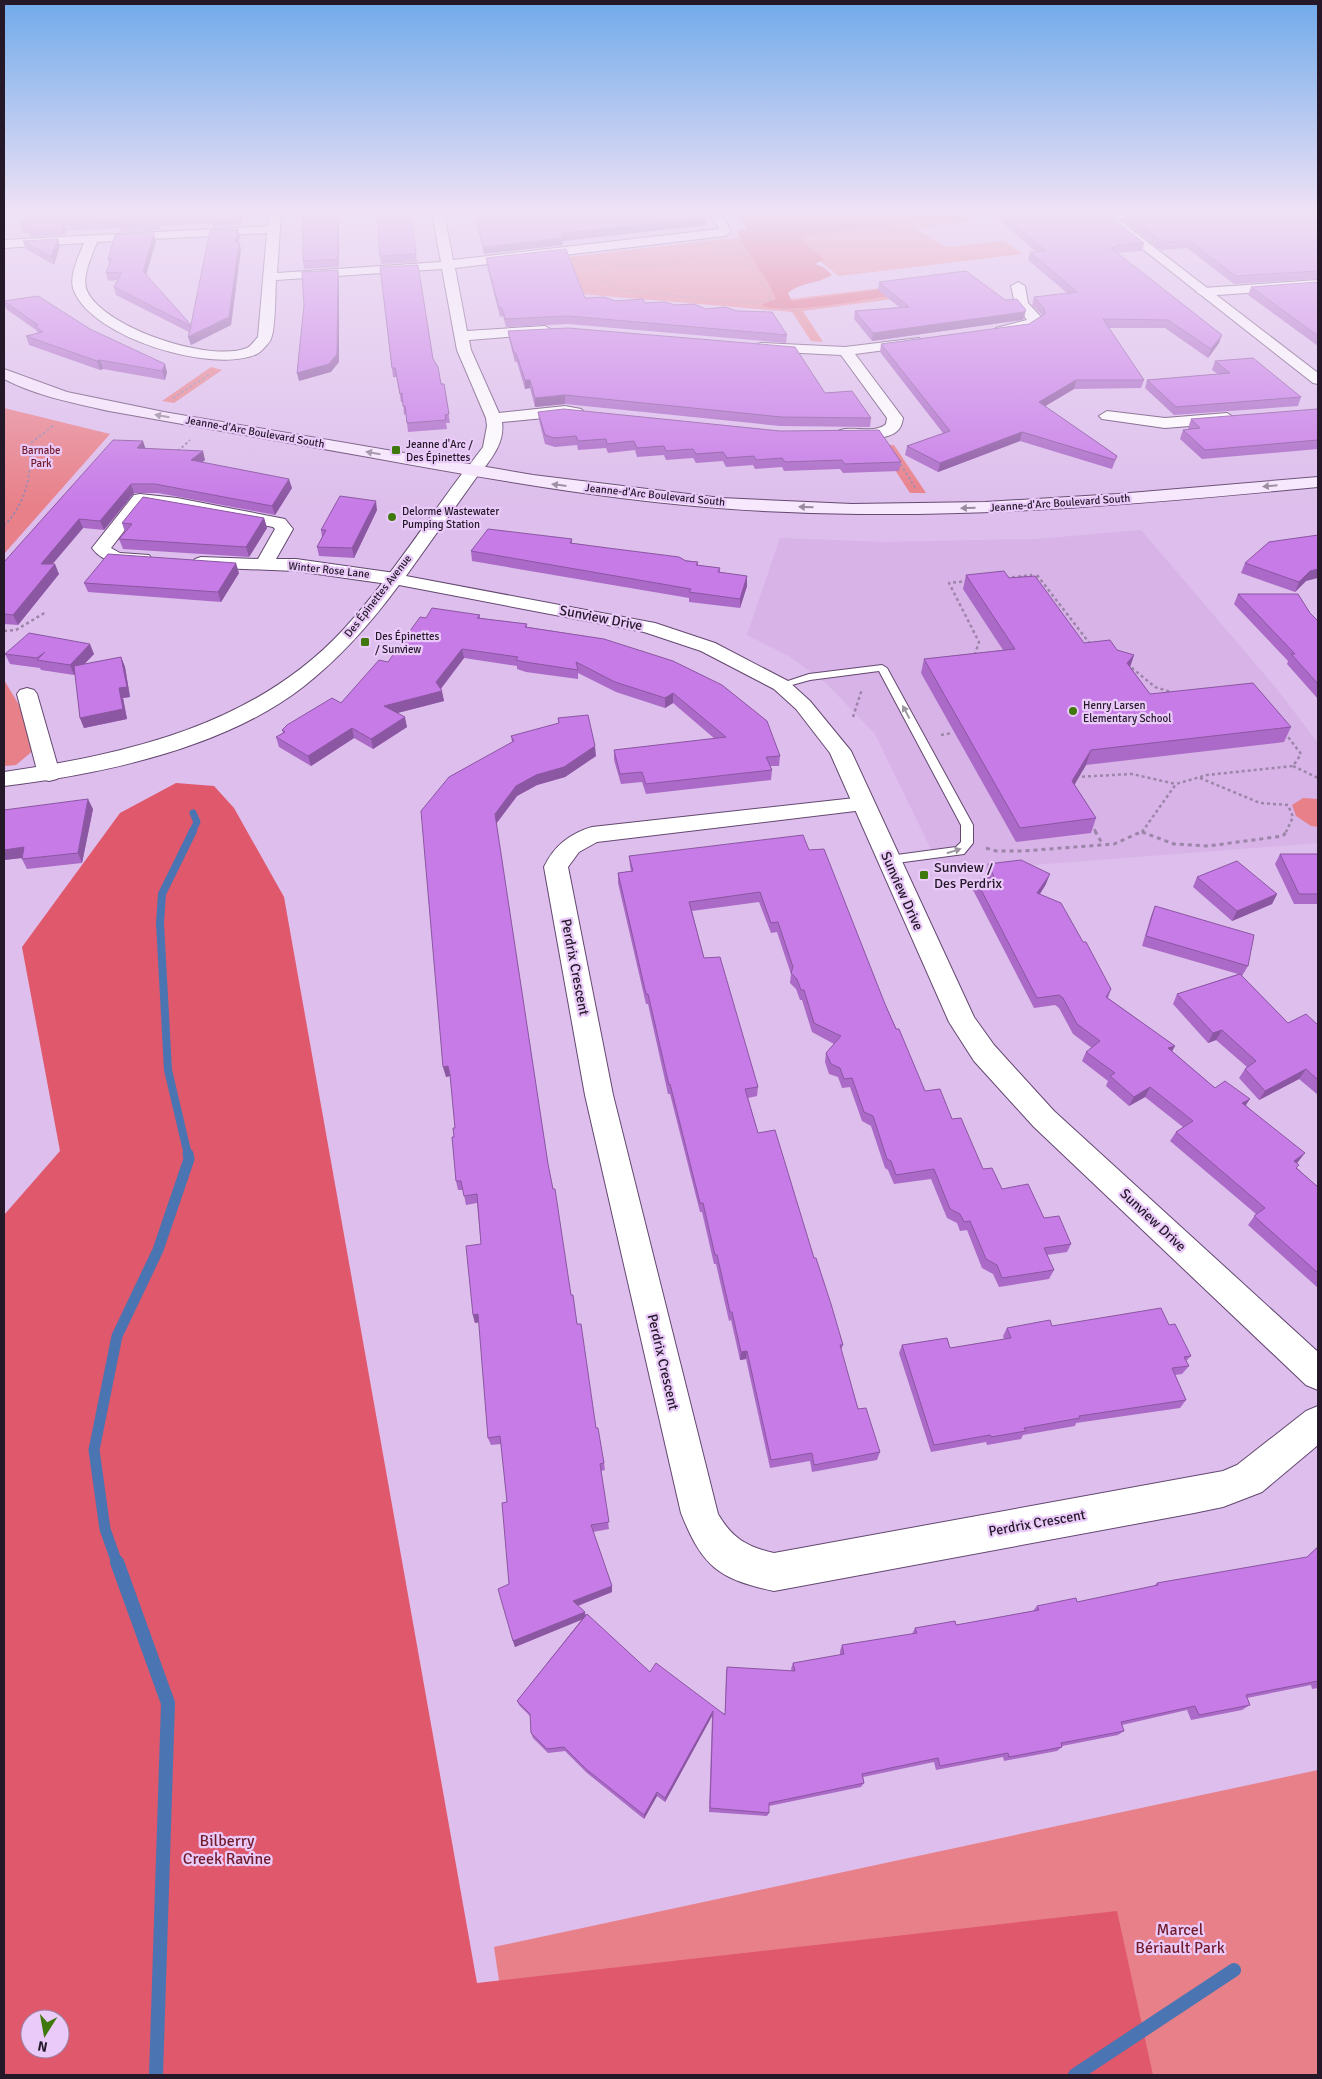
<svg xmlns="http://www.w3.org/2000/svg" width="1322" height="2079" font-family="Signika,sans-serif">
<style>
.built{fill:#d7b3e7}
.green{fill:#e88089}
.forest{fill:#e0586b;fill-rule:evenodd}
.lines{fill:none;stroke-linecap:round;stroke-linejoin:round}
.stream-far3{stroke:#4b74b2;stroke-width:7}
.stream-far2{stroke:#4b74b2;stroke-width:8}
.stream-far1{stroke:#4b74b2;stroke-width:11}
.stream{stroke:#4b74b2;stroke-width:14}
.service-casing{stroke:#644870;stroke-width:2}
.minor-casing{stroke:#644870;stroke-width:2}
.tertiary-casing{stroke:#644870;stroke-width:2}
.secondary-casing{stroke:#644870;stroke-width:2}
.path-far3{stroke:#9d85a9;stroke-width:1;stroke-dasharray:2 2;stroke-linecap:butt}
.path-far2{stroke:#9d85a9;stroke-width:2;stroke-dasharray:2.5 2.5;stroke-linecap:butt}
.path-far1{stroke:#9d85a9;stroke-width:2.5;stroke-dasharray:3 3;stroke-linecap:butt}
.path{stroke:#9d85a9;stroke-width:3;stroke-dasharray:4 4;stroke-linecap:butt}
.service{fill:#fff;fill-rule:evenodd}
.minor{fill:#fff;fill-rule:evenodd}
.tertiary{fill:#fff;fill-rule:evenodd}
.secondary{fill:#f8e8fe;fill-rule:evenodd}
.wall{fill:#ab6ac7}
.shaded-wall{fill:#8b56a2}
.building{fill:#c77be7;stroke:#8b56a2}
.oneway{fill:#998a9e}
.oneway2{fill:#9c979f}
.poi-dot{fill:#3f790e;stroke:#eacaf9;stroke-width:2}
.labels{text-anchor:middle;dominant-baseline:central;stroke-width:4.5;stroke-linejoin:round;paint-order:stroke}
.far-street-label{font-size:11px;fill:#241829;stroke:#eacaf9}
.far-poi-label{font-size:11px;fill:#241829;stroke:#eacaf9;text-anchor:start}
.far-park-label{font-size:11px;fill:#711b2b;stroke:#eacaf9}
.street-label{font-size:14px;fill:#241829;stroke:#eacaf9}
.poi-label{font-size:14px;fill:#241829;stroke:#eacaf9;text-anchor:start}
.near-park-label{font-size:16px;fill:#711b2b;stroke:#eacaf9}
</style>
<rect width="100%" height="100%" fill="#ddbeec"/>
<path class="built" d="M 1141,530 L 1276,688 L 1318,743 L 1318,843 L 942,872 L 875,734 L 827,684 L 789,656 L 747,635 L 780,538 L 884,542 L 1037,539 Z"/>
<g class="green">
<path d="M 967,215 L 971,221 L 916,229 L 946,247 L 1004,241 L 1023,254 L 839,276 L 803,248 L 797,235 Z"/>
<path d="M 741,237 L 783,300 L 914,284 L 923,295 L 803,311 L 823,342 L 811,341 L 792,312 L 582,294 L 568,257 Z"/>
<path d="M 211,367 L 222,370 L 174,403 L 162,401 Z"/>
<path d="M 4,408 L 110,434 L 4,554 Z"/>
<path d="M 878,444 L 894,445 L 926,493 L 910,493 Z"/>
<path d="M 4,680 L 42,743 L 16,765 L 4,766 Z"/>
<path d="M 1303,798 L 1318,799 L 1318,827 L 1311,826 L 1296,816 L 1292,805 Z"/>
<path d="M 1318,1770 L 1318,2075 L 513,2075 L 494,1947 Z"/>
</g>
<g class="forest">
<path d="M 737,214 L 974,214 L 976,215 L 801,236 L 803,242 L 824,259 L 815,264 L 825,268 L 832,275 C 818,284 801,282 788,293 L 792,301 L 906,286 L 912,292 C 884,296 781,317 761,305 L 776,299 C 766,275 748,256 737,232 L 747,228 Z"/>
<path d="M 176,783 L 214,786 L 234,808 L 284,897 L 477,1983 L 1117,1911 L 1153,2075 L 4,2075 L 4,1215 L 60,1151 L 22,947 L 120,813 ZM 30,2019 L 60,2019 L 60,2049 L 30,2049 Z"/>
</g>
<g class="lines">
<path class="stream-far3" d="M 192,832 L 197,822 L 193,813"/>
<path class="stream-far2" d="M 188,1155 L 168,1070 L 160,923 L 162,894 L 193,831"/>
<path class="stream-far1" d="M 117,1563 L 105,1529 L 94,1450 L 117,1336 L 158,1250 L 189,1159 L 188,1154"/>
<g class="stream">
<path d="M 117,1562 L 168,1703 L 156,2075"/>
<path d="M 1075,2075 L 1234,1970"/>
</g>
<g class="service-casing">
<path id="service" d="M 882,665 L 887,668 L 973,825 L 973,843 L 964,854 L 889,864 L 883,860 L 889,856 L 956,847 L 961,842 L 961,825 L 879,671 L 810,680 L 781,688 L 776,685 L 809,674 Z"/>
</g>
<g class="minor-casing">
<g id="minor">
<path d="M 269,214 L 281,214 L 277,273 L 441,262 L 432,214 L 444,214 L 453,260 L 719,229 L 710,214 L 722,214 L 731,232 L 725,236 L 455,268 L 467,331 L 545,326 L 552,330 L 545,334 L 469,340 L 471,350 L 499,413 L 565,406 L 581,409 L 584,412 L 576,417 L 565,416 L 502,422 C 505,443 491,459 479,475 L 467,475 L 465,471 L 483,447 L 487,426 L 486,418 L 457,350 L 442,269 L 276,280 C 275,293 276,332 270,341 C 267,345 261,352 257,354 C 212,374 93,338 74,291 C 68,277 79,256 84,243 L 4,248 L 4,240 L 268,226 ZM 267,233 L 258,337 C 255,340 251,346 247,348 C 210,363 104,328 87,291 C 81,277 92,256 97,242 Z"/>
<path d="M 1102,214 L 1147,214 L 1141,217 L 1107,220 L 1103,218 Z"/>
<path d="M 1318,280 L 1318,288 L 1203,296 L 1196,292 L 1203,288 Z"/>
<path d="M 1018,282 L 1025,286 L 1028,303 L 1041,317 L 1041,322 L 1032,329 L 1001,335 L 996,334 L 994,331 L 996,328 L 1027,320 L 1015,304 L 1011,286 Z"/>
<path d="M 919,338 L 926,342 L 924,345 L 855,354 L 903,418 C 902,424 901,428 896,432 C 887,440 842,444 835,434 C 844,422 873,436 886,424 L 887,418 L 841,355 L 760,351 L 753,347 L 760,343 L 845,347 Z"/>
<path d="M 1107,411 L 1165,418 L 1227,413 L 1235,418 L 1227,423 L 1165,428 L 1102,419 L 1099,416 Z"/>
<path d="M 140,494 L 177,498 L 285,519 L 293,529 L 276,559 L 296,559 L 395,573 L 402,575 L 404,579 L 402,583 L 395,585 L 296,571 L 195,567 L 192,563 L 195,559 L 201,557 L 258,559 L 275,529 L 273,527 L 177,508 L 144,505 L 111,548 L 120,553 L 149,555 L 152,559 L 149,563 C 130,568 104,565 92,548 L 134,495 Z"/>
<path d="M 27,688 L 34,690 L 37,694 L 60,774 L 57,779 L 49,781 L 41,779 L 38,774 L 17,694 L 20,690 Z"/>
<path d="M 864,797 L 872,799 L 875,804 L 872,809 L 597,842 L 579,852 L 568,867 L 613,1095 L 718,1514 C 732,1538 747,1547 774,1553 L 1223,1471 L 1237,1465 L 1306,1411 L 1318,1406 L 1318,1445 L 1262,1492 L 1223,1507 L 1194,1513 L 774,1591 C 718,1579 702,1566 681,1513 L 585,1095 L 544,867 C 554,846 569,834 592,827 Z"/>
</g>
</g>
<g class="tertiary-casing">
<g id="tertiary">
<path d="M 1098,214 L 1111,214 L 1318,373 L 1318,384 L 1313,383 Z"/>
<path d="M 473,466 L 479,467 L 481,471 L 406,576 L 655,623 L 715,643 L 788,681 L 810,701 L 851,751 L 974,1017 L 994,1045 L 1054,1111 L 1318,1352 L 1318,1390 L 1306,1385 L 1034,1127 L 974,1061 L 949,1022 L 830,753 L 796,709 L 774,689 L 701,651 L 644,632 L 399,585 C 371,623 340,658 303,687 C 223,749 102,774 4,786 L 4,772 C 127,754 254,726 343,630 C 389,580 426,521 467,467 Z"/>
</g>
</g>
<g class="secondary-casing">
<path id="secondary" d="M 4,369 L 67,392 L 164,412 L 533,475 L 721,498 L 852,504 L 985,502 L 1118,494 L 1318,477 L 1318,487 C 1142,504 964,520 787,512 C 648,507 511,483 374,458 C 286,442 197,427 109,411 C 73,403 37,396 4,379 Z"/>
</g>
<g class="path-far3">
<path d="M 711,255 L 742,253"/>
<path d="M 599,265 L 605,282 L 624,291 L 751,303 L 770,300 L 771,295 L 749,266 L 747,256 L 735,246"/>
<path d="M 613,267 L 669,265 L 690,257"/>
<path d="M 770,300 L 782,307 L 797,311 L 810,330"/>
</g>
<g class="path-far2">
<path d="M 173,398 L 210,374"/>
<path d="M 178,451 L 190,440"/>
<path d="M 898,460 L 916,489"/>
<path d="M 4,526 C 27,502 31,475 31,443 L 54,425"/>
<path d="M 1020,577 L 1038,577"/>
</g>
<g class="path-far1">
<path d="M 1037,575 L 1091,645"/>
<path d="M 1006,578 L 1032,575"/>
<path d="M 968,581 L 949,583 L 979,642 L 974,657"/>
<path d="M 4,631 L 16,630 L 46,612"/>
<path d="M 1127,664 L 1155,687 L 1174,693"/>
<path d="M 853,717 L 862,689"/>
<path d="M 941,735 L 952,733"/>
<path d="M 1293,766 L 1318,778"/>
<path d="M 1076,777 L 1132,774 L 1176,784"/>
<path d="M 1200,778 L 1260,803 L 1288,805 L 1293,817 L 1286,832"/>
<path d="M 1091,824 L 1096,832"/>
<path d="M 1142,832 L 1176,784 L 1207,775 L 1293,766 L 1301,754 L 1285,733"/>
</g>
<g class="path">
<path d="M 1095,831 L 1103,845"/>
<path d="M 1142,832 L 1174,844 L 1208,846 L 1283,836 L 1287,831"/>
<path d="M 986,848 L 996,851 L 1023,851 L 1114,844 L 1143,831"/>
</g>
<use href="#service" class="service"/>
<use href="#minor" class="minor"/>
<use href="#tertiary" class="tertiary"/>
<use href="#secondary" class="secondary"/>
</g>
<g class="wall">
<path d="M 27,214 L 244,214 L 242,225 L 213,227 L 212,223 L 160,226 L 159,230 L 120,232 L 119,228 L 66,231 L 64,235 L 30,237 L 29,233 L 23,233 L 21,226 Z"/>
<path d="M 303,214 L 339,214 L 339,267 L 304,269 L 303,261 Z"/>
<path d="M 411,214 L 417,262 L 381,264 L 380,256 Z"/>
<path d="M 474,214 L 704,214 L 707,218 L 706,225 L 562,241 L 563,245 L 484,254 Z"/>
<path d="M 992,214 L 1106,214 L 1144,243 L 1142,251 L 1117,253 L 1219,343 L 1208,358 L 1165,328 L 1108,328 L 1144,380 L 1141,388 L 1074,389 L 1045,406 L 1117,456 L 1112,469 L 1020,441 L 938,472 L 905,455 L 907,446 L 943,433 L 880,352 L 881,344 L 1029,324 L 1042,315 L 1032,305 L 1034,297 L 1067,293 L 1028,260 L 1030,252 L 1036,252 Z"/>
<path d="M 1124,214 L 1318,214 L 1318,279 L 1234,284 L 1187,248 L 1161,250 L 1123,221 Z"/>
<path d="M 238,229 L 240,236 L 238,242 L 239,242 L 241,249 L 231,325 L 191,345 L 189,332 L 116,295 L 114,287 L 117,280 L 108,281 L 106,273 L 109,264 L 108,259 L 156,241 L 146,275 L 191,325 Z"/>
<path d="M 58,239 L 60,246 L 54,265 L 26,249 L 23,241 Z"/>
<path d="M 486,258 L 585,298 L 706,309 L 787,335 L 786,343 L 568,324 L 506,327 L 503,316 L 500,317 L 487,266 Z"/>
<path d="M 879,282 L 1005,300 L 1024,318 L 1022,320 L 872,341 L 854,319 L 855,311 L 899,307 L 878,290 Z"/>
<path d="M 1318,282 L 1318,346 L 1248,295 L 1251,287 Z"/>
<path d="M 4,301 L 90,329 L 167,372 L 165,380 L 103,369 L 100,370 L 29,345 L 26,336 L 38,333 L 36,330 L 6,309 Z"/>
<path d="M 508,331 L 825,393 L 871,418 L 870,427 L 780,426 L 565,404 L 535,407 L 530,388 L 525,389 L 517,362 L 515,362 L 509,339 Z"/>
<path d="M 433,359 L 441,384 L 444,384 L 450,423 L 446,423 L 447,429 L 408,432 L 406,414 L 404,415 L 403,402 L 401,402 L 397,377 L 393,377 L 392,368 Z"/>
<path d="M 1215,361 L 1301,397 L 1298,406 L 1174,415 L 1145,388 L 1147,380 L 1218,374 L 1212,370 Z"/>
<path d="M 1318,411 L 1318,449 L 1202,459 L 1180,439 L 1183,430 L 1189,429 L 1188,428 L 1191,419 Z"/>
<path d="M 538,412 L 901,462 L 899,471 L 843,473 L 840,469 L 784,471 L 782,467 L 755,469 L 753,465 L 726,467 L 723,461 L 696,463 L 693,458 L 666,460 L 664,455 L 637,457 L 635,450 L 608,453 L 606,448 L 578,450 L 577,445 L 555,447 L 545,444 L 539,420 Z"/>
<path d="M 145,448 L 205,460 L 202,462 L 292,488 L 275,515 L 158,493 L 134,493 L 104,530 L 83,528 L 52,564 L 59,574 L 18,625 L 4,624 L 4,562 Z"/>
<path d="M 377,510 L 354,558 L 319,556 L 317,547 L 322,537 L 321,530 Z"/>
<path d="M 264,518 L 267,528 L 249,557 L 123,549 L 119,539 L 125,532 L 122,523 Z"/>
<path d="M 572,539 L 572,543 L 698,562 L 698,565 L 720,568 L 720,572 L 747,586 L 740,608 L 689,602 L 689,598 L 472,561 L 471,551 Z"/>
<path d="M 1245,563 L 1306,581 L 1295,592 L 1241,573 Z"/>
<path d="M 239,573 L 221,602 L 88,592 L 84,583 Z"/>
<path d="M 966,575 L 1009,578 L 1084,643 L 1117,650 L 1134,655 L 1130,667 L 1150,694 L 1291,727 L 1284,742 L 1086,765 L 1074,784 L 1096,818 L 1091,833 L 1016,842 L 921,673 L 924,659 L 1003,650 L 963,589 Z"/>
<path d="M 1238,594 L 1310,613 L 1318,621 L 1318,699 L 1287,664 L 1288,661 L 1234,604 Z"/>
<path d="M 480,615 L 480,618 L 527,624 L 527,627 L 604,639 L 780,756 L 779,766 L 770,766 L 772,770 L 771,780 L 646,794 L 642,782 L 621,784 L 614,760 L 614,750 L 715,739 L 673,703 L 665,708 L 616,692 L 578,673 L 578,679 L 526,672 L 517,669 L 517,666 L 464,658 L 441,689 L 444,701 L 397,713 L 407,727 L 373,749 L 354,738 L 311,766 L 279,747 L 276,737 L 283,733 L 282,730 L 341,703 L 388,662 L 426,618 Z"/>
<path d="M 5,654 L 94,654 L 84,664 L 121,657 L 125,667 L 130,697 L 123,698 L 127,719 L 84,728 L 80,718 L 75,674 L 74,675 L 41,670 L 40,668 L 10,664 Z"/>
<path d="M 558,718 L 596,756 L 565,777 L 537,785 L 517,796 L 496,824 L 548,1164 L 571,1295 L 577,1324 L 596,1428 L 604,1463 L 605,1470 L 601,1471 L 609,1529 L 593,1532 L 612,1586 L 612,1592 L 578,1606 L 586,1615 L 650,1672 L 725,1714 L 726,1672 L 727,1667 L 792,1671 L 791,1669 L 793,1663 L 840,1655 L 840,1651 L 842,1645 L 912,1634 L 915,1628 L 956,1625 L 1033,1611 L 1037,1606 L 1077,1602 L 1154,1586 L 1157,1583 L 1306,1558 L 1318,1546 L 1318,1688 L 1312,1689 L 1311,1685 L 1247,1698 L 1250,1705 L 1242,1710 L 1191,1720 L 1187,1710 L 1122,1725 L 1124,1731 L 1118,1735 L 1062,1746 L 1062,1747 L 1057,1751 L 1004,1761 L 1003,1757 L 936,1770 L 934,1762 L 863,1777 L 864,1783 L 861,1787 L 769,1806 L 769,1813 L 767,1816 L 709,1812 L 712,1716 L 665,1802 L 657,1796 L 644,1819 L 587,1773 L 565,1751 L 548,1753 L 533,1738 L 531,1733 L 531,1717 L 519,1705 L 517,1701 L 582,1619 L 515,1647 L 513,1641 L 509,1584 L 507,1502 L 501,1444 L 491,1445 L 488,1438 L 479,1322 L 475,1323 L 473,1315 L 481,1244 L 477,1203 L 466,1205 L 463,1190 L 458,1190 L 456,1181 L 454,1137 L 455,1128 L 451,1078 L 450,1076 L 446,1077 L 512,742 L 511,736 L 559,724 Z"/>
<path d="M 93,809 L 82,863 L 27,869 L 22,859 L 22,858 L 4,860 L 4,810 Z"/>
<path d="M 809,850 L 885,1004 L 925,1091 L 952,1119 L 983,1169 L 1002,1189 L 1044,1218 L 1071,1244 L 1067,1252 L 1047,1255 L 1054,1270 L 1049,1279 L 999,1287 L 993,1274 L 982,1268 L 967,1230 L 960,1231 L 957,1223 L 947,1218 L 931,1179 L 894,1184 L 888,1170 L 885,1168 L 871,1126 L 862,1121 L 850,1087 L 842,1088 L 838,1077 L 829,1074 L 825,1062 L 826,1053 L 834,1044 L 812,1032 L 802,1000 L 800,1000 L 796,989 L 790,983 L 791,974 L 777,932 L 771,933 L 759,902 L 692,911 L 704,958 L 758,1087 L 757,1096 L 748,1098 L 758,1133 L 814,1258 L 843,1345 L 841,1350 L 858,1409 L 880,1452 L 877,1460 L 812,1472 L 810,1461 L 770,1468 L 746,1359 L 740,1360 L 731,1320 L 729,1321 L 716,1264 L 714,1264 L 702,1212 L 700,1212 L 670,1094 L 668,1094 L 648,1004 L 646,1004 L 618,883 L 618,873 L 631,871 L 630,866 L 629,856 Z"/>
<path d="M 1280,854 L 1318,854 L 1318,904 L 1294,904 L 1275,864 Z"/>
<path d="M 988,864 L 1046,884 L 1040,894 L 1083,942 L 1111,989 L 1108,998 L 1175,1046 L 1172,1051 L 1215,1088 L 1246,1105 L 1298,1162 L 1297,1163 L 1297,1168 L 1318,1187 L 1318,1288 L 1248,1225 L 1256,1214 L 1170,1141 L 1176,1132 L 1183,1127 L 1145,1097 L 1129,1106 L 1106,1086 L 1108,1081 L 1082,1061 L 1086,1052 L 1092,1048 L 1073,1034 L 1059,1008 L 1055,1005 L 1034,1008 L 973,890 L 976,880 L 987,878 L 985,874 Z"/>
<path d="M 1197,877 L 1277,894 L 1272,904 L 1232,921 L 1193,887 Z"/>
<path d="M 1155,906 L 1248,966 L 1242,976 L 1288,1023 L 1318,1025 L 1318,1095 L 1299,1079 L 1259,1100 L 1239,1078 L 1245,1069 L 1247,1067 L 1216,1040 L 1208,1043 L 1173,1004 L 1177,994 L 1238,974 L 1142,946 L 1151,916 Z"/>
<path d="M 1169,1325 L 1191,1356 L 1186,1361 L 1189,1366 L 1182,1374 L 1175,1375 L 1186,1400 L 1180,1408 L 1076,1423 L 1075,1426 L 1023,1435 L 1021,1439 L 987,1445 L 986,1442 L 931,1452 L 899,1353 L 902,1345 L 950,1348 L 1004,1339 L 1003,1336 L 1007,1328 L 1052,1326 Z"/>
</g>
<g class="shaded-wall">
<path d="M 241,214 L 244,214 L 242,225 L 241,218 Z"/>
<path d="M 338,214 L 339,214 L 339,267 L 338,259 Z"/>
<path d="M 707,218 L 706,225 L 562,241 L 563,245 L 484,254 L 483,247 L 561,233 Z"/>
<path d="M 158,219 L 160,226 L 159,230 L 157,223 Z"/>
<path d="M 63,224 L 66,231 L 64,235 L 62,228 Z"/>
<path d="M 238,229 L 240,236 L 237,250 L 235,242 Z"/>
<path d="M 154,233 L 156,241 L 145,279 L 143,271 Z"/>
<path d="M 58,239 L 60,246 L 54,265 L 51,257 Z"/>
<path d="M 239,242 L 241,249 L 231,325 L 191,345 L 188,337 Z"/>
<path d="M 338,270 L 339,278 L 339,362 L 331,372 L 299,381 L 297,373 Z"/>
<path d="M 1026,310 L 1024,318 L 1022,320 L 872,341 L 873,333 Z"/>
<path d="M 1222,335 L 1219,343 L 1208,358 L 1211,349 Z"/>
<path d="M 100,360 L 103,369 L 100,370 L 97,361 Z"/>
<path d="M 165,364 L 167,372 L 165,380 L 162,371 Z"/>
<path d="M 525,380 L 530,380 L 530,388 L 525,389 Z"/>
<path d="M 1076,380 L 1074,389 L 1037,411 L 1039,402 Z"/>
<path d="M 565,395 L 565,404 L 535,407 L 535,398 Z"/>
<path d="M 1022,432 L 1020,441 L 938,472 L 940,463 Z"/>
<path d="M 143,441 L 146,450 L 137,448 Z"/>
<path d="M 203,451 L 205,460 L 193,469 L 191,460 Z"/>
<path d="M 289,479 L 292,488 L 275,515 L 272,506 Z"/>
<path d="M 131,484 L 134,493 L 104,530 L 100,521 Z"/>
<path d="M 376,501 L 377,510 L 354,558 L 352,548 Z"/>
<path d="M 264,518 L 267,528 L 249,557 L 246,547 Z"/>
<path d="M 79,519 L 83,528 L 45,573 L 41,564 Z"/>
<path d="M 236,563 L 239,573 L 221,602 L 218,592 Z"/>
<path d="M 55,564 L 59,574 L 18,625 L 13,615 Z"/>
<path d="M 1318,569 L 1318,578 L 1306,581 L 1295,592 L 1299,582 L 1310,571 Z"/>
<path d="M 747,576 L 747,586 L 740,608 L 740,599 Z"/>
<path d="M 90,644 L 94,654 L 74,675 L 70,665 Z"/>
<path d="M 462,649 L 464,658 L 438,692 L 442,691 L 444,701 L 386,716 L 384,706 L 436,682 Z"/>
<path d="M 1134,655 L 1129,670 L 1127,663 Z"/>
<path d="M 121,657 L 125,667 L 130,697 L 123,698 L 127,719 L 84,728 L 80,718 L 119,688 Z"/>
<path d="M 673,693 L 673,703 L 665,708 L 665,698 Z"/>
<path d="M 405,717 L 407,727 L 373,749 L 371,739 Z"/>
<path d="M 352,728 L 354,738 L 311,766 L 308,756 Z"/>
<path d="M 595,746 L 596,756 L 565,777 L 537,785 L 517,796 L 496,824 L 495,814 L 516,786 L 536,775 Z"/>
<path d="M 1091,750 L 1086,765 L 1068,796 L 1072,781 Z"/>
<path d="M 88,799 L 93,809 L 82,863 L 78,853 Z"/>
<path d="M 24,847 L 30,857 L 4,860 L 4,850 Z"/>
<path d="M 1050,874 L 1046,884 L 1034,903 L 1037,893 Z"/>
<path d="M 1277,894 L 1272,904 L 1232,921 L 1237,911 Z"/>
<path d="M 1222,1030 L 1216,1040 L 1208,1043 L 1213,1033 Z"/>
<path d="M 1175,1046 L 1170,1055 L 1168,1048 Z"/>
<path d="M 448,1066 L 450,1076 L 446,1077 L 443,1067 Z"/>
<path d="M 1306,1069 L 1299,1079 L 1259,1100 L 1265,1091 Z"/>
<path d="M 1150,1087 L 1145,1097 L 1129,1106 L 1134,1097 Z"/>
<path d="M 1250,1099 L 1244,1108 L 1242,1103 Z"/>
<path d="M 1305,1153 L 1298,1162 L 1287,1170 L 1294,1161 Z"/>
<path d="M 478,1314 L 480,1322 L 475,1323 L 473,1315 Z"/>
<path d="M 747,1351 L 746,1359 L 740,1360 L 741,1352 Z"/>
<path d="M 612,1586 L 612,1592 L 574,1607 L 573,1601 Z"/>
<path d="M 585,1612 L 586,1618 L 515,1647 L 513,1641 Z"/>
<path d="M 713,1711 L 712,1716 L 665,1802 L 665,1798 Z"/>
<path d="M 657,1792 L 657,1796 L 644,1819 L 644,1815 Z"/>
</g>
<g class="building">
<path d="M 27,214 L 241,214 L 241,218 L 212,220 L 212,215 L 158,219 L 157,223 L 118,225 L 119,221 L 63,224 L 62,228 L 28,230 L 29,226 L 21,226 Z"/>
<path d="M 303,214 L 338,214 L 338,259 L 303,261 Z"/>
<path d="M 377,214 L 411,214 L 416,254 L 380,256 Z"/>
<path d="M 475,214 L 704,214 L 707,218 L 561,233 L 562,238 L 483,247 Z"/>
<path d="M 1002,214 L 1106,214 L 1144,243 L 1116,245 L 1118,247 L 1111,248 L 1222,335 L 1211,349 L 1168,320 L 1103,319 L 1144,380 L 1076,380 L 1039,402 L 1117,456 L 1115,460 L 1022,432 L 940,463 L 907,446 L 950,431 L 881,344 L 1029,324 L 1045,314 L 1044,308 L 1034,297 L 1077,292 L 1030,252 L 1046,251 Z"/>
<path d="M 1126,214 L 1318,214 L 1318,271 L 1236,276 L 1189,241 L 1163,242 Z"/>
<path d="M 238,229 L 235,242 L 239,242 L 229,317 L 188,337 L 191,326 L 114,287 L 122,272 L 106,273 L 112,258 L 108,259 L 115,235 L 154,233 L 143,271 L 191,325 L 210,230 Z"/>
<path d="M 58,239 L 51,257 L 23,241 Z"/>
<path d="M 566,249 L 585,298 L 605,297 L 615,301 L 643,299 L 645,303 L 665,302 L 675,305 L 694,304 L 706,309 L 725,307 L 737,311 L 772,312 L 787,335 L 568,316 L 505,319 L 502,308 L 499,308 L 486,258 Z"/>
<path d="M 418,265 L 433,359 L 438,367 L 441,384 L 444,384 L 449,414 L 445,415 L 446,420 L 407,423 L 405,406 L 403,406 L 402,393 L 400,394 L 395,368 L 392,368 L 380,267 Z"/>
<path d="M 338,270 L 337,354 L 329,364 L 297,373 L 304,305 L 302,272 Z"/>
<path d="M 966,271 L 1005,300 L 1017,299 L 1026,310 L 1024,312 L 873,333 L 855,311 L 909,307 L 879,282 Z"/>
<path d="M 1318,282 L 1318,336 L 1251,287 Z"/>
<path d="M 38,296 L 90,329 L 165,364 L 162,371 L 100,360 L 97,361 L 26,336 L 43,332 L 35,326 L 38,325 L 4,301 Z"/>
<path d="M 568,328 L 795,347 L 825,393 L 852,391 L 871,418 L 781,417 L 565,395 L 535,398 L 530,380 L 525,380 L 516,353 L 514,353 L 508,331 Z"/>
<path d="M 1253,358 L 1301,397 L 1176,407 L 1147,380 L 1230,373 L 1215,361 Z"/>
<path d="M 564,409 L 780,431 L 879,430 L 901,462 L 844,464 L 842,460 L 785,462 L 782,458 L 756,460 L 754,456 L 727,458 L 723,452 L 696,454 L 693,449 L 666,451 L 664,446 L 637,448 L 634,441 L 607,444 L 606,439 L 578,441 L 576,436 L 554,438 L 545,435 L 538,412 Z"/>
<path d="M 1317,409 L 1318,411 L 1318,440 L 1205,450 L 1183,430 L 1200,428 L 1191,419 Z"/>
<path d="M 113,440 L 143,441 L 137,448 L 203,451 L 191,460 L 289,479 L 272,506 L 155,484 L 131,484 L 100,521 L 79,519 L 41,564 L 55,564 L 13,615 L 4,614 L 4,562 Z"/>
<path d="M 340,496 L 376,501 L 352,548 L 317,547 L 326,530 L 321,530 Z"/>
<path d="M 143,497 L 264,518 L 246,547 L 119,539 L 132,524 L 122,523 Z"/>
<path d="M 488,529 L 572,539 L 570,543 L 608,548 L 679,557 L 686,561 L 698,562 L 696,565 L 720,568 L 718,572 L 747,576 L 740,599 L 689,592 L 691,589 L 471,551 Z"/>
<path d="M 1318,535 L 1318,569 L 1310,571 L 1299,582 L 1245,563 L 1269,542 Z"/>
<path d="M 108,554 L 236,563 L 218,592 L 84,583 Z"/>
<path d="M 1004,571 L 1009,578 L 1035,576 L 1084,643 L 1110,640 L 1117,650 L 1134,655 L 1127,663 L 1150,694 L 1253,683 L 1291,727 L 1091,750 L 1072,781 L 1096,818 L 1020,828 L 924,659 L 1015,649 L 966,575 Z"/>
<path d="M 1238,594 L 1298,594 L 1310,613 L 1318,621 L 1318,684 L 1291,654 L 1295,654 Z"/>
<path d="M 432,608 L 480,615 L 477,618 L 527,624 L 525,627 L 604,639 L 673,661 L 722,685 L 767,721 L 780,756 L 766,757 L 772,770 L 646,784 L 642,772 L 620,774 L 614,750 L 726,737 L 673,693 L 665,698 L 615,682 L 576,662 L 578,670 L 525,662 L 516,660 L 518,657 L 462,649 L 436,682 L 442,691 L 384,706 L 405,717 L 371,739 L 352,728 L 308,756 L 276,737 L 285,732 L 282,730 L 287,725 L 332,698 L 341,703 L 379,660 L 388,662 L 420,617 L 426,618 Z"/>
<path d="M 29,633 L 90,644 L 70,665 L 37,660 L 45,652 L 37,658 L 5,654 Z"/>
<path d="M 121,657 L 127,687 L 119,688 L 123,709 L 80,718 L 74,666 Z"/>
<path d="M 588,715 L 595,746 L 564,767 L 536,775 L 516,786 L 495,814 L 548,1164 L 553,1189 L 555,1189 L 571,1295 L 573,1295 L 577,1324 L 581,1324 L 596,1428 L 598,1428 L 604,1463 L 600,1464 L 609,1522 L 591,1525 L 612,1586 L 573,1601 L 585,1612 L 513,1641 L 498,1589 L 509,1584 L 502,1503 L 507,1502 L 500,1436 L 488,1438 L 478,1314 L 473,1315 L 466,1246 L 481,1244 L 477,1194 L 464,1196 L 461,1181 L 456,1181 L 452,1137 L 454,1137 L 453,1128 L 455,1128 L 450,1075 L 448,1066 L 443,1067 L 421,811 L 449,777 L 514,741 L 511,736 L 559,723 L 558,718 Z"/>
<path d="M 88,799 L 78,853 L 22,859 L 24,847 L 4,850 L 4,810 Z"/>
<path d="M 803,835 L 809,850 L 824,849 L 885,1004 L 896,1029 L 899,1029 L 925,1091 L 940,1089 L 952,1119 L 961,1118 L 983,1169 L 992,1168 L 1002,1189 L 1028,1184 L 1044,1218 L 1059,1216 L 1071,1244 L 1044,1248 L 1054,1270 L 1002,1278 L 997,1265 L 986,1259 L 970,1221 L 964,1222 L 960,1214 L 950,1209 L 934,1169 L 896,1175 L 891,1161 L 887,1159 L 873,1116 L 864,1112 L 852,1078 L 844,1079 L 840,1068 L 831,1064 L 826,1053 L 841,1036 L 814,1023 L 804,990 L 801,990 L 797,979 L 791,973 L 793,967 L 778,922 L 771,923 L 760,892 L 689,902 L 704,958 L 720,957 L 758,1087 L 745,1089 L 758,1133 L 775,1130 L 814,1258 L 816,1258 L 831,1304 L 843,1345 L 840,1345 L 858,1409 L 866,1408 L 880,1452 L 814,1465 L 812,1453 L 771,1460 L 747,1351 L 741,1352 L 732,1312 L 730,1312 L 717,1255 L 715,1255 L 703,1203 L 700,1203 L 670,1084 L 669,1085 L 648,994 L 646,994 L 618,873 L 633,871 L 629,856 Z"/>
<path d="M 1280,854 L 1318,854 L 1318,894 L 1299,894 Z"/>
<path d="M 1021,860 L 1050,874 L 1037,893 L 1061,903 L 1083,942 L 1086,942 L 1111,989 L 1106,997 L 1175,1046 L 1168,1048 L 1215,1088 L 1225,1081 L 1250,1099 L 1242,1103 L 1305,1153 L 1294,1161 L 1299,1165 L 1296,1168 L 1318,1187 L 1318,1273 L 1254,1216 L 1265,1208 L 1176,1132 L 1193,1121 L 1150,1087 L 1134,1097 L 1110,1076 L 1115,1073 L 1086,1052 L 1100,1041 L 1077,1024 L 1063,998 L 1059,995 L 1037,998 L 976,880 L 994,877 L 988,864 Z"/>
<path d="M 1237,861 L 1277,894 L 1237,911 L 1197,877 Z"/>
<path d="M 1155,906 L 1254,935 L 1248,966 L 1146,936 Z"/>
<path d="M 1240,974 L 1288,1023 L 1306,1014 L 1318,1025 L 1318,1080 L 1306,1069 L 1265,1091 L 1245,1069 L 1256,1061 L 1222,1030 L 1213,1033 L 1177,994 Z"/>
<path d="M 1161,1308 L 1169,1325 L 1175,1324 L 1191,1356 L 1184,1357 L 1189,1366 L 1172,1368 L 1186,1400 L 1079,1416 L 1080,1418 L 1024,1428 L 1026,1431 L 991,1437 L 990,1435 L 934,1445 L 902,1345 L 947,1338 L 950,1348 L 1011,1338 L 1007,1328 L 1050,1320 L 1052,1326 Z"/>
<path d="M 1318,1547 L 1318,1681 L 1246,1695 L 1250,1705 L 1199,1715 L 1195,1706 L 1121,1722 L 1124,1731 L 1061,1743 L 1062,1747 L 1009,1757 L 1008,1753 L 940,1766 L 938,1758 L 862,1774 L 864,1783 L 769,1803 L 769,1813 L 710,1808 L 713,1711 L 665,1798 L 657,1792 L 644,1815 L 586,1769 L 564,1747 L 547,1749 L 531,1733 L 530,1714 L 517,1701 L 587,1614 L 650,1672 L 656,1663 L 725,1715 L 727,1667 L 795,1671 L 793,1663 L 844,1654 L 842,1645 L 917,1633 L 915,1628 L 955,1621 L 956,1625 L 1039,1610 L 1037,1606 L 1076,1598 L 1077,1602 L 1158,1585 L 1157,1583 L 1307,1557 Z"/>
</g>
<defs><path id="oneway-solid" d="M-6-.8H1V-3.2L6.5 0L1 3.2V.8H-6Z" transform="scale(1.25)"/></defs>
<g class="oneway">
<use href="#oneway-solid" transform="translate(162 416) rotate(-170)"/>
<use href="#oneway-solid" transform="translate(373 453) rotate(-170)"/>
<use href="#oneway-solid" transform="translate(559 485) rotate(-173)"/>
<use href="#oneway-solid" transform="translate(1270 486) rotate(175)"/>
<use href="#oneway-solid" transform="translate(806 507) rotate(-178)"/>
<use href="#oneway-solid" transform="translate(968 508) rotate(178)"/>
</g>
<g class="oneway2">
<use href="#oneway-solid" transform="translate(906 712) rotate(-118)"/>
<use href="#oneway-solid" transform="translate(954 851) rotate(-17)"/>
</g>
<linearGradient id="sky" x2="0" y2="1"><stop stop-color="#70aaea"/><stop offset="0.42" stop-color="#f0e2f6"/><stop offset="1" stop-color="#f0e2f6" stop-opacity="0"/></linearGradient>
<rect width="1322" height="505" fill="url(#sky)"/>
<g class="poi-dot">
<rect x="391" y="445" width="10" height="10" rx="2.5"/>
<circle cx="392" cy="517" r="5"/>
<rect x="360" y="637" width="10" height="10" rx="2.5"/>
<circle cx="1073" cy="711" r="5"/>
<rect x="919" y="870" width="10" height="10" rx="2.5"/>
</g>
<g class="labels">
<g class="far-street-label">
<text transform="translate(255 432) rotate(10)">Jeanne-d'Arc Boulevard South</text>
<text transform="translate(655 495) rotate(6)">Jeanne-d'Arc Boulevard South</text>
<text transform="translate(1060 503) rotate(-4)">Jeanne-d'Arc Boulevard South</text>
<text transform="translate(329 570) rotate(6)">Winter Rose Lane</text>
<text transform="translate(378 596) rotate(-52)">Des Épinettes Avenue</text>
</g>
<g class="far-poi-label">
<text x="406" y="444">Jeanne d'Arc /<tspan x="406" dy="13">Des Épinettes</tspan></text>
<text x="402" y="511">Delorme Wastewater<tspan x="402" dy="13">Pumping Station</tspan></text>
<text x="375" y="636">Des Épinettes<tspan x="375" dy="13">/ Sunview</tspan></text>
<text x="1083" y="705">Henry Larsen<tspan x="1083" dy="13">Elementary School</tspan></text>
</g>
<g class="far-park-label">
<text x="41" y="450">Barnabe<tspan x="41" dy="13">Park</tspan></text>
</g>
<g class="street-label">
<text transform="translate(601 618) rotate(11)">Sunview Drive</text>
<text transform="translate(902 891) rotate(66)">Sunview Drive</text>
<text transform="translate(575 967) rotate(79)">Perdrix Crescent</text>
<text transform="translate(1153 1220) rotate(43)">Sunview Drive</text>
<text transform="translate(663 1362) rotate(77)">Perdrix Crescent</text>
<text transform="translate(1037 1523) rotate(-10)">Perdrix Crescent</text>
</g>
<g class="poi-label">
<text x="934" y="867">Sunview /<tspan x="934" dy="16">Des Perdrix</tspan></text>
</g>
<g class="near-park-label">
<text x="227" y="1841">Bilberry<tspan x="227" dy="18">Creek Ravine</tspan></text>
<text x="1180" y="1930">Marcel<tspan x="1180" dy="18">Bériault Park</tspan></text>
</g>
</g>
<rect width="1322" height="2079" fill="none" stroke="#241829" stroke-width="10"/>
<g transform="translate(45 2034) rotate(191)"><circle r="24" fill="#eacaf9" stroke="#9b83a6"/>
<path d="M0-4L9 19L0 12L-9 19Z" fill="#3f790e"/>
<text y="-8" font-size="14" font-weight="bold" text-anchor="middle" fill="#241829">N</text>
</g>
</svg>
